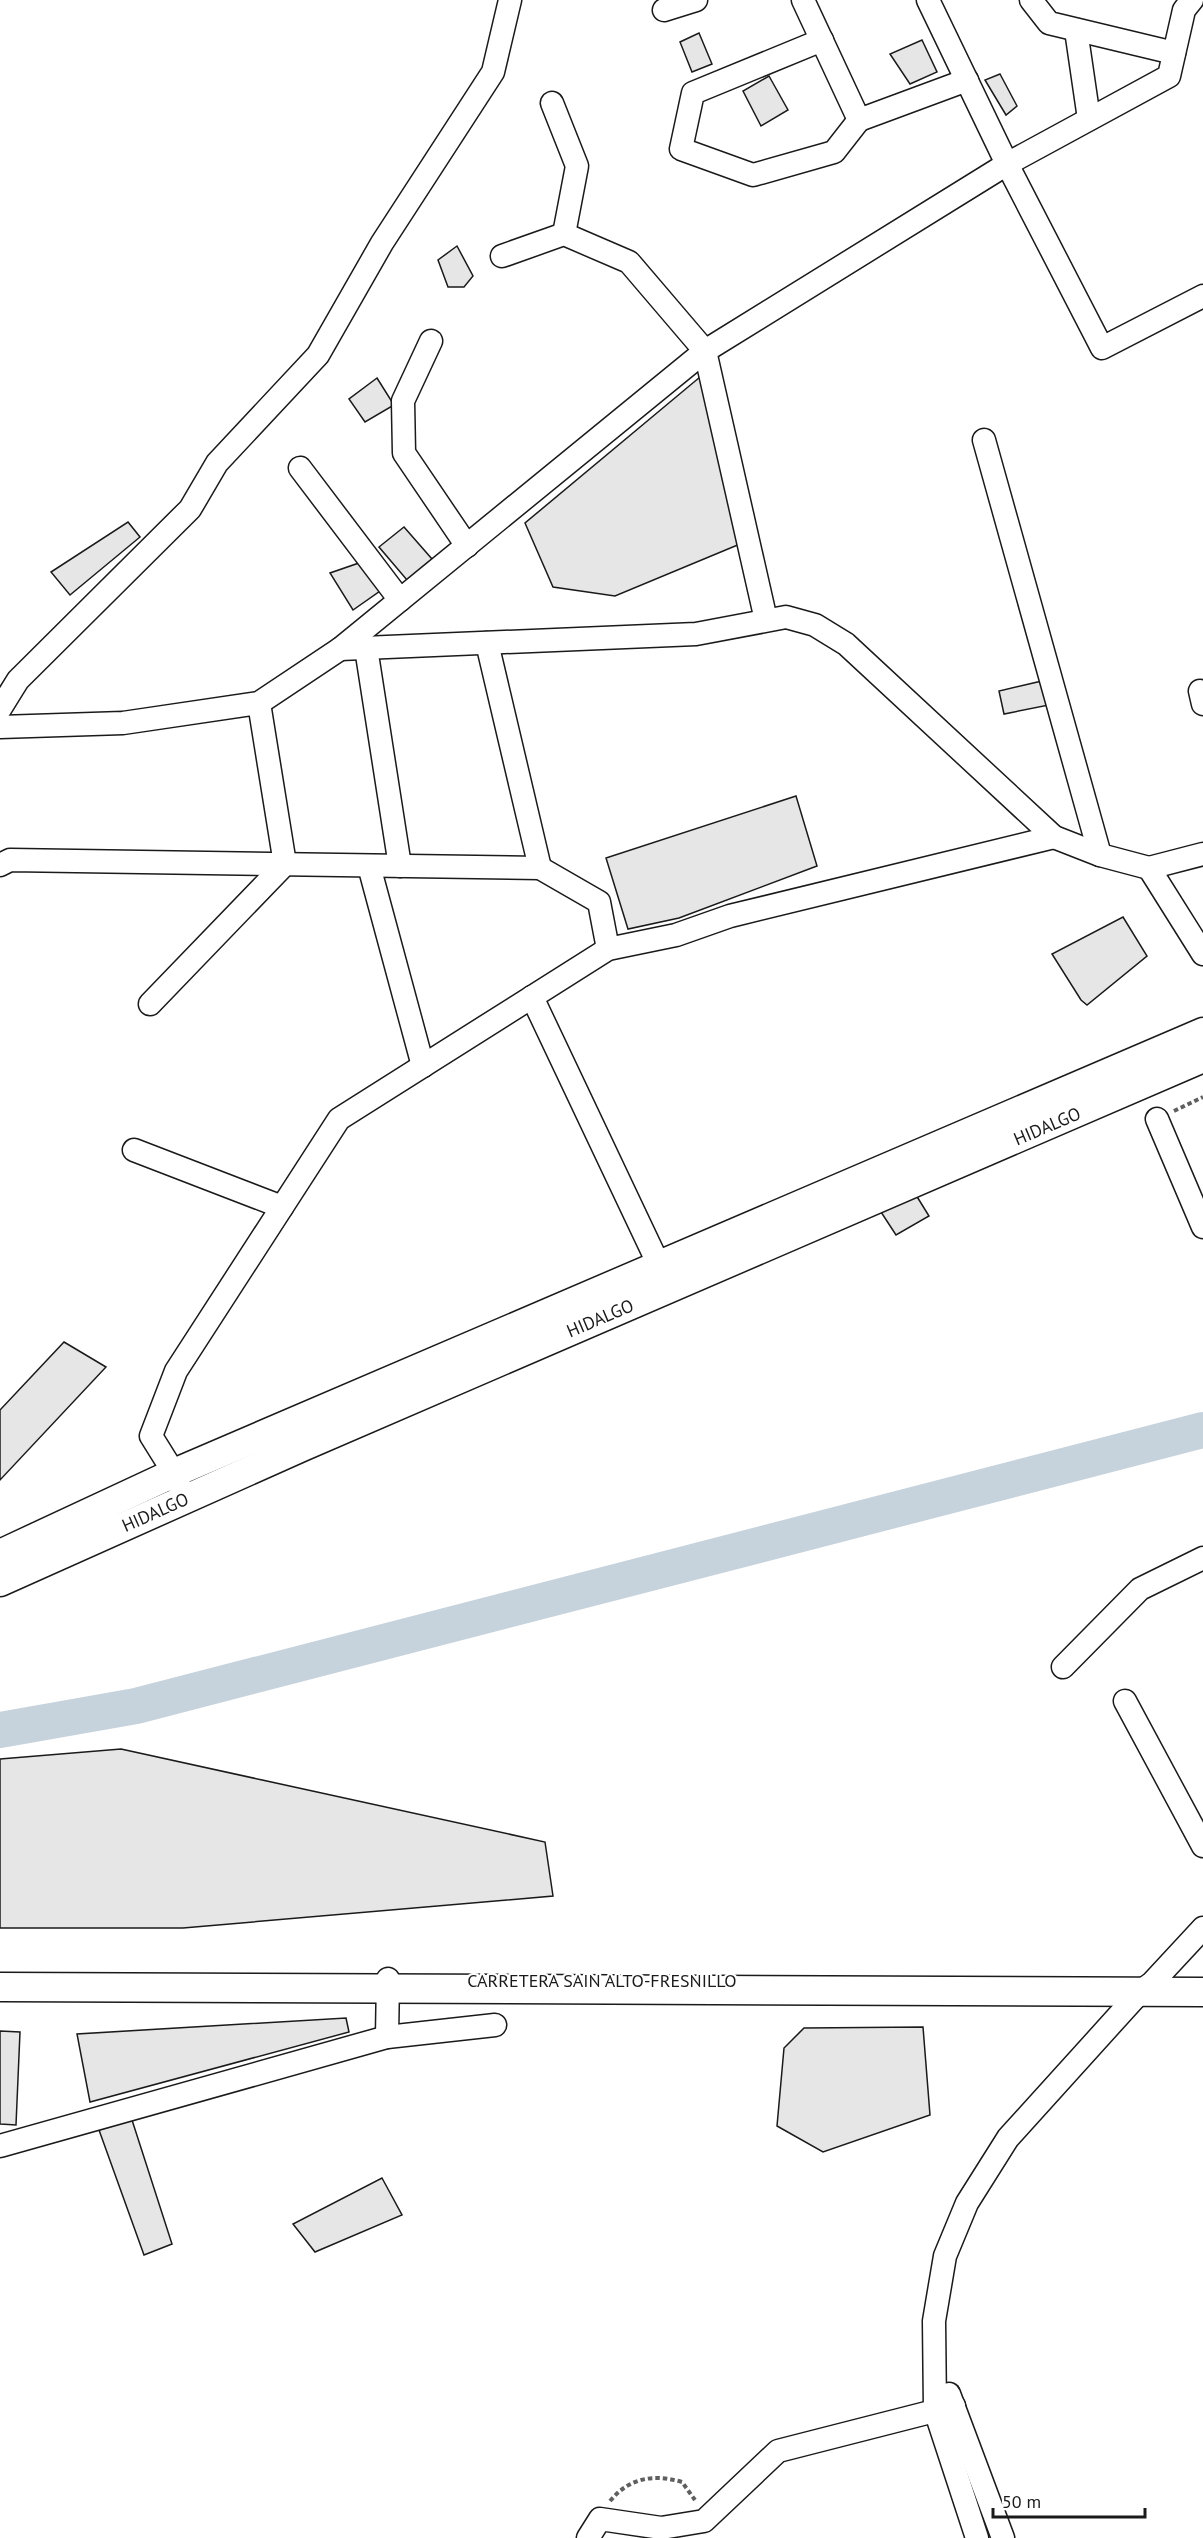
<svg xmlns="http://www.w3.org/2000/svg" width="1203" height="2538" font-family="'PT Sans',sans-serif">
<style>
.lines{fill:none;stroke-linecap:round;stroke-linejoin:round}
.river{stroke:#c6d2dc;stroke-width:36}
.building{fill:#e6e6e6;stroke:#1a1a1a;stroke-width:1.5}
.minor-casing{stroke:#1a1a1a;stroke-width:25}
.major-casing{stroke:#1a1a1a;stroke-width:31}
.path{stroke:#5f5f5f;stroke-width:4;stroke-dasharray:4.5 3;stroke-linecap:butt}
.minor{stroke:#fff;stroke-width:22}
.major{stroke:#fff;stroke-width:28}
.labels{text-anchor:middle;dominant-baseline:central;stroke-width:4.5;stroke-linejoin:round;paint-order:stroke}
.street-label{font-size:18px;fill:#1a1a1a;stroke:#fff}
</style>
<rect width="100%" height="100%" fill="#fff"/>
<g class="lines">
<path class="river" d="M 0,1730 L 136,1706 L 1203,1430"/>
</g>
<g class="building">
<path d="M 699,33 L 712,64 L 692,72 L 680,42 Z"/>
<path d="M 922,40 L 937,72 L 910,84 L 890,54 Z"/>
<path d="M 1000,74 L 1017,106 L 1006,115 L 985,80 Z"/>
<path d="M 769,76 L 788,110 L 761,126 L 743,91 Z"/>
<path d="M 457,246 L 473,276 L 464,287 L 448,287 L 438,260 Z"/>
<path d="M 700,377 L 740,544 L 615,596 L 553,587 L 525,523 Z"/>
<path d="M 377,378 L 394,405 L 365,422 L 349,399 Z"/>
<path d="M 128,522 L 140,537 L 70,595 L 51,572 Z"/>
<path d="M 404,527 L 432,559 L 407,580 L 379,547 Z"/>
<path d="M 359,563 L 380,591 L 353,610 L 330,573 Z"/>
<path d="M 1042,681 L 1049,705 L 1004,714 L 999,691 Z"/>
<path d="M 796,796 L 817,866 L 679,918 L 628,929 L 606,858 Z"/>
<path d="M 1123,917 L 1147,956 L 1087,1005 L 1081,1000 L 1052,954 Z"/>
<path d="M 916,1195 L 929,1216 L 896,1235 L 881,1212 Z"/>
<path d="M 64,1342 L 106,1367 L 0,1480 L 0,1410 Z"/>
<path d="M 121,1749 L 545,1842 L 553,1896 L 183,1928 L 0,1928 L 0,1759 Z"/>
<path d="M 346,2018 L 349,2032 L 90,2102 L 77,2034 Z"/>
<path d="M 923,2027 L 930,2115 L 823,2152 L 777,2126 L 784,2048 L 804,2028 Z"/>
<path d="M 0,2031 L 20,2032 L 16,2125 L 0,2124 Z"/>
<path d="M 132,2120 L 172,2244 L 144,2255 L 99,2130 Z"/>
<path d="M 382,2178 L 402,2215 L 315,2252 L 293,2224 Z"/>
</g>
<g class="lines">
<g class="minor-casing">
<g id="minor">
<path d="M 803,0 L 859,120 L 967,80"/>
<path d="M 928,0 L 1007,164 L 1102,348 L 1203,296"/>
<path d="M 1031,0 L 1049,23 L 1174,53"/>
<path d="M 664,10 L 696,0"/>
<path d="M 1076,30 L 1089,119"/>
<path d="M 822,40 L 693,93 L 681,149 L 753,175 L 834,152 L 859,120"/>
<path d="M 552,103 L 577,166 L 564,234"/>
<path d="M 502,256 L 564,234 L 629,262 L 705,351 L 766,620"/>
<path d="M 431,341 L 403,401 L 404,453 L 467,546"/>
<path d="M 984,440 L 1100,855"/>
<path d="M 300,468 L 400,600"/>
<path d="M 487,643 L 540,868"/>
<path d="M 366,648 L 400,866"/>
<path d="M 340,649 L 696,634 L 786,617 L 815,625 L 846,644 L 1054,837 L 1100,855 L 1149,868 L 1203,854"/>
<path d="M 1200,691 L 1203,704"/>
<path d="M 0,709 L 18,680 L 190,509 L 217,463 L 318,355 L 382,243 L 493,72 L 510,0"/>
<path d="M 0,727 L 123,723 L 259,703 L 340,649 L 705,351 L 1007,164 L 1169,76 L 1184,10 L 1192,0"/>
<path d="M 0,865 L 10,860 L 540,868 L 599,902 L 608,949"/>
<path d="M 369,866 L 423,1066"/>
<path d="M 1149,868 L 1203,954"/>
<path d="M 532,997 L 666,1280"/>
<path d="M 150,1004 L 285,864 L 259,703"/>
<path d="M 1157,1119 L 1203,1227"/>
<path d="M 134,1150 L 282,1207"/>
<path d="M 180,1487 L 174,1473 L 151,1436 L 176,1371 L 339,1119 L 608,949 L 676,935 L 730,916 L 1054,837"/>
<path d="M 1063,1667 L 1140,1589 L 1203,1558"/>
<path d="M 1125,1701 L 1203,1846"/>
<path d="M 387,2037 L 388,1979"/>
<path d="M 0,2146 L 387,2037 L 495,2025"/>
<path d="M 949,2394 L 1003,2538"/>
<path d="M 588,2538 L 600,2519 L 661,2528 L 704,2521 L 778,2451 L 954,2406"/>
<path d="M 977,2538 L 935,2410 L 934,2321 L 945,2256 L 967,2203 L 1008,2138 L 1141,1991 L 1152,1983 L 1203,1928"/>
</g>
</g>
<g class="major-casing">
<g id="major">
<path d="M 0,1554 L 174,1473 L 1203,1032"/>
<path d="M 0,1582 L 302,1447 L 1203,1058"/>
<path d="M 0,1987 L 1203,1992"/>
</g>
</g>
<g class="path">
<path d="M 1174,1111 L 1203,1097"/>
<path d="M 610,2501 C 630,2477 654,2474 682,2482 L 695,2500"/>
</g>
<use href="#minor" class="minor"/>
<use href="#major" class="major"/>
</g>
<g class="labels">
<g class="street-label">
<text transform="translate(1047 1126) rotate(-23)">HIDALGO</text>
<text transform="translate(600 1318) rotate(-23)">HIDALGO</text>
<text transform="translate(155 1512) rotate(-24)">HIDALGO</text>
<text x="602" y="1980">CARRETERA SAIN ALTO-FRESNILLO</text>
</g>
</g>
<path d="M993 2508v9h152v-9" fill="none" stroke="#1a1a1a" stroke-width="3"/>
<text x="1002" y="2508" font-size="18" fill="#1a1a1a" stroke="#ffffff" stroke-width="4.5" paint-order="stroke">50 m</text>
</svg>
